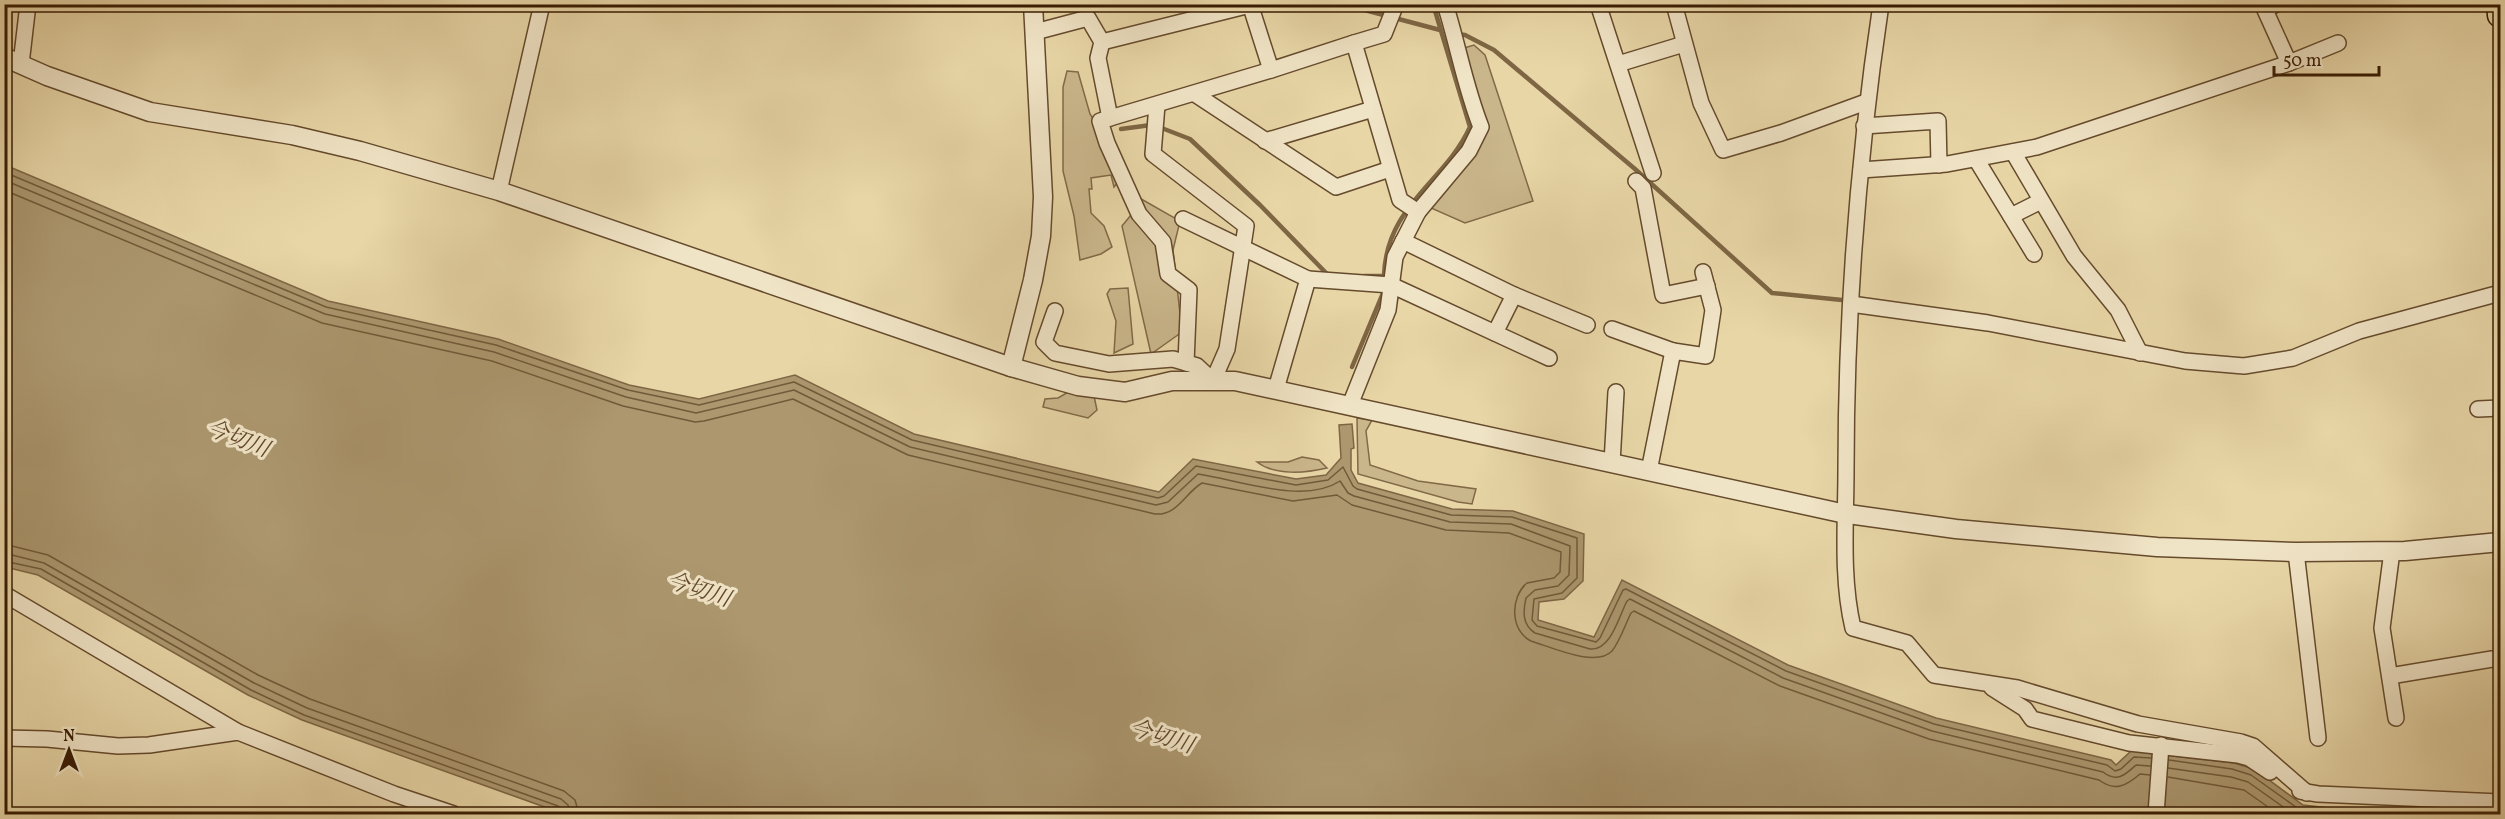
<svg xmlns="http://www.w3.org/2000/svg" width="2505" height="819" font-family="Vollkorn,'Noto Serif JP',serif">
<style>
.green{fill:#cab68b;stroke:#826947;stroke-width:1.5}
.water{fill:#ac976f;stroke:#7e6644;stroke-width:1.5}
.lines{fill:none;stroke-linecap:round;stroke-linejoin:round}
.shore{stroke:#725a39;stroke-width:1.5}
.stream{stroke:#7e6644;stroke-width:4.5}
.minor-casing{stroke:#654a2c;stroke-width:18}
.tertiary-casing{stroke:#654a2c;stroke-width:21}
.primary-casing{stroke:#391c03;stroke-width:27}
.minor{stroke:#f0e4c6;stroke-width:15}
.tertiary{stroke:#f0e4c6;stroke-width:18}
.primary{stroke:#e8d6a7;stroke-width:24}
.labels{text-anchor:middle;dominant-baseline:central;stroke-width:6;stroke-linejoin:round;paint-order:stroke}
.water-label{font-size:22px;font-style:italic;fill:#614729;stroke:#f0e4c6}
</style>
<rect width="100%" height="100%" fill="#e8d6a7"/>
<filter id="stains"><feTurbulence type="fractalNoise" baseFrequency=".00333" numOctaves="4"/><feColorMatrix values="0 0 0 0 .2 0 0 0 0 .09 0 0 0 0 .02 0 0 0 .5 -.17"/></filter>
<radialGradient id="worn" r=".72"><stop offset=".6" stop-color="#630" stop-opacity="0"/><stop offset="1" stop-color="#630" stop-opacity=".3"/></radialGradient>
<g class="green">
<path d="M 1474,45 L 1485,55 L 1533,201 L 1465,223 L 1431,208 L 1486,130 L 1470,85 L 1464,48 Z"/>
<path d="M 1067,71 L 1078,72 L 1090,114 L 1096,123 L 1118,182 L 1114,187 L 1111,175 L 1091,178 L 1092,189 L 1089,189 L 1091,213 L 1104,226 L 1112,247 L 1101,254 L 1080,260 L 1074,216 L 1063,171 L 1063,87 Z"/>
<path d="M 1129,192 L 1180,221 L 1173,250 L 1182,332 L 1151,354 L 1122,226 L 1131,215 Z"/>
<path d="M 1128,288 L 1133,344 L 1114,353 L 1116,321 L 1107,294 L 1110,289 Z"/>
<path d="M 1070,391 L 1094,396 L 1097,410 L 1088,418 L 1043,407 L 1045,399 L 1058,398 Z"/>
<path d="M 1357,418 L 1372,420 L 1366,431 L 1370,465 L 1418,481 L 1476,489 L 1472,504 L 1458,502 L 1358,474 Z"/>
<path d="M 1302,457 L 1319,460 L 1327,468 C 1306,473 1275,476 1257,462 L 1288,462 Z"/>
</g>
<path class="water" d="M 5,165 L 328,301 L 498,339 L 629,385 L 699,399 L 795,375 L 914,434 L 1159,492 L 1193,459 L 1296,479 L 1326,475 L 1341,458 L 1339,425 L 1352,424 L 1354,448 L 1351,449 L 1351,470 L 1358,483 L 1452,509 L 1513,511 L 1584,534 L 1583,581 L 1564,599 L 1539,602 L 1538,620 L 1594,637 L 1622,580 L 1788,665 L 1936,718 L 2111,760 L 2116,765 L 2131,751 L 2234,763 L 2254,769 L 2303,805 L 2382,814 L 564,814 L 302,720 L 248,695 L 38,575 L 5,567 Z"/>
<g class="lines">
<g class="shore">
<path d="M 4,172 L 326,307 L 496,345 L 628,390 L 699,405 L 794,382 L 912,440 L 1158,498 L 1164,496 L 1196,466 L 1296,485 L 1328,480 L 1343,467 L 1353,486 L 1357,489 L 1451,515 L 1512,517 L 1577,538 L 1577,578 L 1562,593 L 1534,599 L 1532,620 L 1537,626 L 1596,642 L 1600,638 L 1623,590 L 1626,589 L 1786,671 L 1934,724 L 2107,765 L 2115,771 L 2121,769 L 2134,757 L 2151,758"/>
<path d="M 4,180 L 325,314 L 494,352 L 626,397 L 696,413 L 794,390 L 910,447 L 1156,505 L 1168,502 L 1198,474 C 1239,480 1304,505 1340,481 L 1348,493 L 1354,496 L 1450,522 L 1511,524 L 1570,546 L 1569,575 L 1558,586 L 1535,590 L 1526,598 C 1523,611 1522,625 1535,633 L 1590,649 C 1611,651 1619,616 1627,601 L 1630,599 L 1783,678 L 1932,731 L 2103,772 C 2117,783 2125,775 2136,765 L 2150,766"/>
<path d="M 4,190 L 322,323 L 492,361 L 623,406 L 695,422 L 704,421 L 793,399 L 908,455 L 1155,514 C 1177,516 1185,493 1202,483 L 1293,501 L 1337,495 L 1352,505 L 1446,530 L 1509,533 L 1561,552 L 1560,572 L 1554,578 L 1527,583 C 1510,597 1510,631 1531,641 C 1551,647 1596,668 1612,651 C 1620,641 1625,625 1631,613 L 1634,611 L 1780,686 L 1929,739 L 2099,780 C 2115,792 2126,786 2140,774 L 2150,775"/>
<path d="M 4,544 L 48,555 L 258,675 L 310,699 L 564,791 L 575,800 L 579,814"/>
<path d="M 4,553 L 44,563 L 254,683 L 307,708 L 561,799 L 568,805 L 570,814"/>
<path d="M 4,561 L 41,569 L 251,690 L 304,715 L 558,806 L 562,810 L 563,814"/>
<path d="M 2169,760 L 2232,769 L 2251,775 L 2300,810 L 2331,814"/>
<path d="M 2168,768 L 2231,777 L 2248,782 L 2293,814"/>
<path d="M 2168,777 L 2244,790 L 2278,814"/>
</g>
<g class="stream">
<path d="M 1342,4 L 1440,30"/>
<path d="M 1457,34 L 1465,35 L 1494,50 L 1635,169 L 1772,293 L 1842,300"/>
<path d="M 1159,127 L 1190,139 L 1260,205 L 1329,276"/>
<path d="M 1121,129 L 1151,125"/>
<path d="M 1364,276 L 1384,276 C 1386,205 1445,182 1470,127 L 1433,4"/>
<path d="M 1352,367 L 1383,293"/>
</g>
<g class="minor-casing">
<g id="minor">
<path d="M 1250,4 L 1271,70 L 1354,43 L 1400,200 L 1418,212"/>
<path d="M 1598,4 L 1653,173"/>
<path d="M 1674,4 L 1701,103 L 1723,150 L 1781,133 L 1866,102"/>
<path d="M 1881,4 C 1858,158 1846,315 1846,470 C 1846,522 1841,577 1853,628 L 1907,643 L 1934,675 L 2017,688 L 2138,724 L 2241,742 L 2253,746 L 2307,793"/>
<path d="M 2276,4 L 2265,10 L 2289,63"/>
<path d="M 1035,32 L 1088,18 L 1102,42 L 1098,58 L 1110,118 L 1271,70"/>
<path d="M 1102,42 L 1250,5"/>
<path d="M 1354,43 L 1384,34 L 1396,4"/>
<path d="M 21,64 L 28,4"/>
<path d="M 1618,64 L 1684,44"/>
<path d="M 1195,94 L 1336,187 L 1390,169"/>
<path d="M 1110,118 L 1100,121 L 1107,143 L 1139,214 L 1163,242 L 1168,274 L 1189,290 L 1186,363"/>
<path d="M 1864,126 L 1938,121 L 1939,165"/>
<path d="M 1265,141 L 1373,109"/>
<path d="M 2013,152 L 2074,256 L 2118,310 L 2140,353"/>
<path d="M 1976,159 L 2034,254"/>
<path d="M 1861,170 L 1947,164 L 2037,147 L 2289,63 L 2338,43"/>
<path d="M 1636,181 L 1643,188 L 1663,295 L 1707,286"/>
<path d="M 499,191 L 542,4"/>
<path d="M 2011,216 L 2041,201"/>
<path d="M 1183,219 L 1308,279 L 1276,389"/>
<path d="M 1403,241 L 1514,295 L 1587,325"/>
<path d="M 1308,279 L 1391,285 L 1549,358"/>
<path d="M 1851,304 L 1988,323 L 2185,361 L 2244,366 L 2293,358 L 2359,331 L 2500,293"/>
<path d="M 1055,311 L 1044,342 L 1055,353 L 1109,364 L 1173,359 L 1197,366 L 1213,381 L 1227,349 L 1246,226 L 1153,154 L 1157,105"/>
<path d="M 1612,329 L 1673,351"/>
<path d="M 1495,333 L 1514,295"/>
<path d="M 1350,405 L 1388,310 L 1395,257 L 1418,212 L 1469,151 L 1481,127 C 1465,87 1458,45 1445,4"/>
<path d="M 2478,409 L 2500,408"/>
<path d="M 1612,463 L 1616,392"/>
<path d="M 1649,471 L 1673,351 L 1706,356 L 1713,310 L 1703,272"/>
<path d="M 2392,551 L 2382,628 L 2396,718"/>
<path d="M 2296,552 L 2318,738"/>
<path d="M 4,594 L 238,732"/>
<path d="M 2390,676 L 2492,659"/>
<path d="M 1992,688 L 2025,709 L 2032,719 L 2129,743 L 2238,755 L 2249,758 L 2270,772"/>
<path d="M 4,738 L 47,739 L 118,746 L 149,745 L 238,732 L 394,794 L 454,814"/>
<path d="M 2300,791 L 2318,794 L 2500,802"/>
<path d="M 2156,814 L 2161,745"/>
</g>
</g>
<g class="tertiary-casing">
<g id="tertiary">
<path d="M 4,57 L 47,76 L 150,112 L 292,135 L 360,151 L 499,191 L 1011,367 L 1078,386 L 1125,392 L 1172,381 L 1235,381 L 1841,513 L 1956,529 L 2157,547 L 2296,552 L 2405,551 L 2500,542"/>
<path d="M 1011,367 L 1033,280 L 1041,236 L 1043,197 L 1033,4"/>
</g>
</g>
<g class="primary-casing">
<path id="primary" d="M 2499,4 L 2500,15"/>
</g>
<use href="#minor" class="minor"/>
<use href="#tertiary" class="tertiary"/>
<use href="#primary" class="primary"/>
</g>
<g class="labels">
<g class="water-label">
<text transform="translate(237 440) rotate(21)">今切川</text>
<text transform="translate(698 591) rotate(18)">今切川</text>
<text transform="translate(1161 738) rotate(17)">今切川</text>
</g>
</g>
<rect width="2505" height="819" fill="none" stroke="#e8d6a7" stroke-width="24"/>
<rect x="6" y="6" width="2493" height="807" fill="none" stroke="#391c03" stroke-width="3"/>
<rect x="12" y="12" width="2481" height="795" fill="none" stroke="#391c03" stroke-width="1.5"/>
<g transform="translate(69 750)" stroke="#f0e4c6" stroke-width="4.5" paint-order="stroke">
<path d="M0-4.5L10 22L0 15L-10 22Z" fill="#391c03"/>
<text y="-9" font-size="16" font-weight="bold" text-anchor="middle" fill="#391c03">N</text>
</g>
<path d="M2274 66v9h105v-9" fill="none" stroke="#391c03" stroke-width="3"/>
<text x="2283" y="66" font-size="18" fill="#391c03" stroke="#f0e4c6" stroke-width="4.5" paint-order="stroke">50 m</text>
<rect width="100%" height="100%" filter="url(#stains)"/>
<rect width="100%" height="100%" fill="url(#worn)"/>
</svg>
